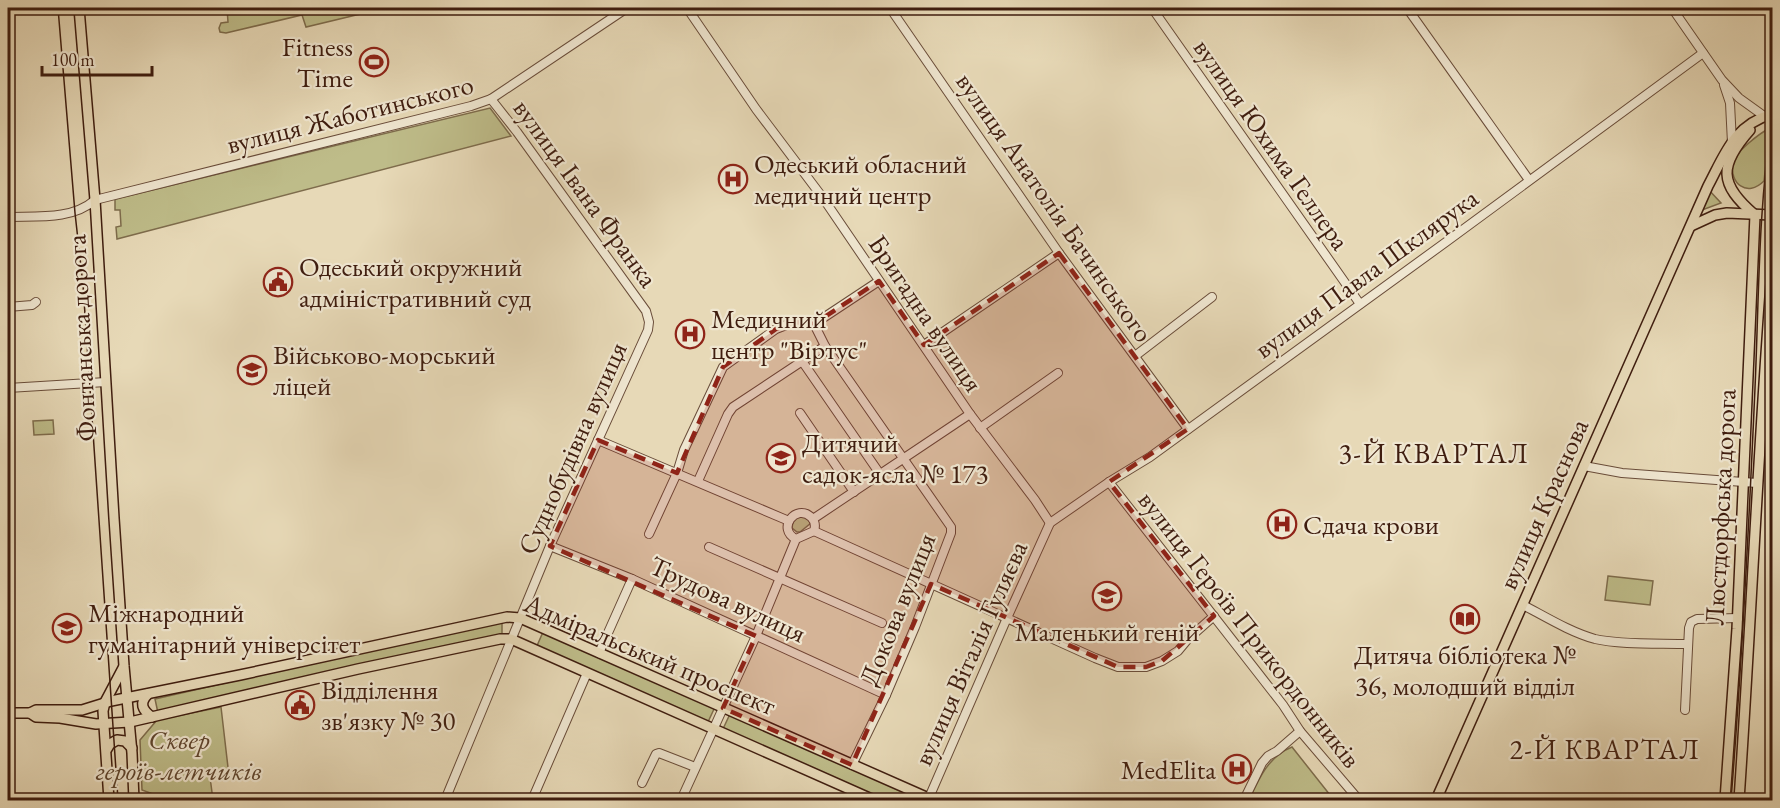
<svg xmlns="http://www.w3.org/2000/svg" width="1780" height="808" font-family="'EB Garamond',serif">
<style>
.green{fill:#bebc89;stroke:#7e6c4c;stroke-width:1.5}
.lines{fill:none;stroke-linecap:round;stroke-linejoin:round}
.minor-casing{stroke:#694c39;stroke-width:10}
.major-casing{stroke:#3f1d0f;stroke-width:12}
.minor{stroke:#efe6d0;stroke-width:8}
.major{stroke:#e7d9b7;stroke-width:9}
.tram{stroke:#3f1d0f;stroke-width:1.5}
.marked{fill:#8f2418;fill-opacity:0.2;stroke:#8f2418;stroke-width:4.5;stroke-dasharray:12 8;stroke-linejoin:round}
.labels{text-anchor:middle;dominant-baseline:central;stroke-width:4.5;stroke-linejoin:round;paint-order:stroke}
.poi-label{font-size:27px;fill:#3f1d0f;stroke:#efe6d0;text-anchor:start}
.street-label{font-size:27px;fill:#3f1d0f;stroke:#efe6d0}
.park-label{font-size:27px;font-style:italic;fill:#5f452e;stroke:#efe6d0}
.neighbourhood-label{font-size:28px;letter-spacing:1.5px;fill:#3f1d0f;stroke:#efe6d0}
</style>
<rect width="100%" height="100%" fill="#e7d9b7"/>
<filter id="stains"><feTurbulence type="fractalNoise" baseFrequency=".00333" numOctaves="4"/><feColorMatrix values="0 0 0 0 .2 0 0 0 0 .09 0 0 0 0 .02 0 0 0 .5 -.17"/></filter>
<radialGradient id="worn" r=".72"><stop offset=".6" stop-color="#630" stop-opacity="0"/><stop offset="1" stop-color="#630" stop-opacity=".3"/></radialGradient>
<g class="green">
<path d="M 227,8 L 372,8 L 373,11 L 306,27 L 302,15 L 226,33 L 220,32 L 219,28 L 221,23 L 228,22 Z"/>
<path d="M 490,108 L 511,136 L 117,239 L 116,227 L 121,226 L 120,210 L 115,210 L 115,199 Z"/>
<path d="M 1770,128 L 1764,181 C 1747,198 1729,183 1733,163 C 1735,152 1760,133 1770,128 Z"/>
<path d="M 1708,189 L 1721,203 L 1702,210 Z"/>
<path d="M 53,420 L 54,434 L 34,435 L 33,421 Z"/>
<path d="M 798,516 L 809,518 L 811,523 L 800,532 L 797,532 L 792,528 L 793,521 Z"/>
<path d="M 1608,576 L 1653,581 L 1650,605 L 1605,600 Z"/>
<path d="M 502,620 L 502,634 L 158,713 L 155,699 Z"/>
<path d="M 543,632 L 715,707 L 707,724 L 536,648 Z"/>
<path d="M 221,707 L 229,776 L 210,777 L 213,800 L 169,800 L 142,790 L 140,740 L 157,720 Z"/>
<path d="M 730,714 L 909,793 L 905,800 L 881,800 L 722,731 Z"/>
<path d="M 1292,747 L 1334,800 L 1249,800 C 1259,778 1269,756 1292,747 Z"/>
</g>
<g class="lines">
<g class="minor-casing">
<g id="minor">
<path d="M 687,8 L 756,109 L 823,198 L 970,414 L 1035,500 L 1050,523"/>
<path d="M 890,8 L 1059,253 L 1188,429"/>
<path d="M 1152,8 L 1360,304"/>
<path d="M 1407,8 L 1529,180"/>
<path d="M 1672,8 L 1722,80 L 1739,98 L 1764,116"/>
<path d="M 1724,85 L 1730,103 L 1732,143"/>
<path d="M 8,217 C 37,216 72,220 95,200 L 471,106 L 491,99 L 627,8"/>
<path d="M 8,307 L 32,305 L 36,302"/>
<path d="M 814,324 L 825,346 L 951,527 L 951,533 L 915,627 L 886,695 L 852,765"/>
<path d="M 924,345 L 1059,253"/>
<path d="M 1135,356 L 1212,297"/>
<path d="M 802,361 L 880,474"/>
<path d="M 8,388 L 106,382"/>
<path d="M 800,413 L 854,492"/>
<path d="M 980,428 L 1058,373"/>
<path d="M 598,440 L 789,521"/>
<path d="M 1584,466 L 1622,473 L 1757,483"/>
<path d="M 698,481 L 728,414 L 733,407 L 825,346"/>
<path d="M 1109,482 L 1283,705 L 1300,731 L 1359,800"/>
<path d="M 813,519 L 970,414"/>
<path d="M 814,531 L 1095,658 L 1118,667 L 1146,667 L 1162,661 L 1178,651 L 1188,639 L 1214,616"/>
<path d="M 649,534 L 677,473 L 684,450 L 723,367 L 776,329 L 794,322 L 814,324 L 879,281"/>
<path d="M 550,546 L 632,579 L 886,695"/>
<path d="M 709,547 L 882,623"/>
<path d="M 1523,605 C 1546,617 1570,632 1595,639 C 1620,645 1661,643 1688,644"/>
<path d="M 599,653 L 632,579"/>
<path d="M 1685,710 L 1689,628 L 1691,622 L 1697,619 L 1738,618"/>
<path d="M 642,783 L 656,754 L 659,753 L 695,767"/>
<path d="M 445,800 L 550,546 L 648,330 L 649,322 L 646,311 L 517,132 L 491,99"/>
<path d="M 532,800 L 587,673"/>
<path d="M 681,800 L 756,636 L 796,539 L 814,531 C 816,525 815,521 811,517 C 796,503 776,529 796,539"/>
<path d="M 928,800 L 1007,618 L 1050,523 L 1109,482 L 1150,457 L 1446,242 L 1703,53"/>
<path d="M 1244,800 L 1262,763 L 1268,756 L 1277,751 L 1300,731"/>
</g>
</g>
<g class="major-casing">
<g id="major">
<path d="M 79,8 L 95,200 L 114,518 L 124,666 L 132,753 L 134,800"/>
<path d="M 1750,130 C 1719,165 1718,184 1755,215"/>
<path d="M 1691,226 L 1715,215 L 1727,213 L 1772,215"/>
<path d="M 148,694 C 139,703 142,710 152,717"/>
<path d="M 8,713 L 30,713 L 36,710 L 82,710 L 111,701 L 240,675 L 507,617 L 520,618 L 933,800"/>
<path d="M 30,713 L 36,717 L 60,718 L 96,724 L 130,722 L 358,669 L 500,639 L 511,639 L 874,800"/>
<path d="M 107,749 L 110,744 L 117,740 L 125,741 L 132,748"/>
<path d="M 109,800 L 103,711 L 105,702 L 123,668"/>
<path d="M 1436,800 L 1708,186 C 1725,154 1734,125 1772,114"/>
<path d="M 1725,800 L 1737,629 L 1755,215"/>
<path d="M 1739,800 C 1751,624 1758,448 1772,271"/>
</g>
</g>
<use href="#minor" class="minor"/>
<use href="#major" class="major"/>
<g class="tram">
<path d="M 58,8 L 75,213 L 83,285 L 118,800"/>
<path d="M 1731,800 C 1742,663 1749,525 1755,388 C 1759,299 1758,209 1772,121"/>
</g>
</g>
<path class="marked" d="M 1059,253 L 1188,429 L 1109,482 L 1214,616 L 1162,661 L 1146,667 L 1118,667 L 931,584 L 852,765 L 723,708 L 756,636 L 550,546 L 598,440 L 677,473 L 723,367 L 776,329 L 794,322 L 814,324 L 879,281 L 924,345 Z"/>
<defs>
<g id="stadium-ring" transform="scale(1.5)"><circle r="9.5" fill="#efe6d0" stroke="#8f2418" stroke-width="1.5"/><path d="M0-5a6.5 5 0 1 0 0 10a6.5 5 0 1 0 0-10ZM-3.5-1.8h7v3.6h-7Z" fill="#8f2418"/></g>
<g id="hospital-ring" transform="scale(1.5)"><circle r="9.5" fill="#efe6d0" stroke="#8f2418" stroke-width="1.5"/><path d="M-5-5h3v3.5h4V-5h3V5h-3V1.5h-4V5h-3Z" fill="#8f2418"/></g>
<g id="civic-ring" transform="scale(1.5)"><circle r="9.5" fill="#efe6d0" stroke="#8f2418" stroke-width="1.5"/><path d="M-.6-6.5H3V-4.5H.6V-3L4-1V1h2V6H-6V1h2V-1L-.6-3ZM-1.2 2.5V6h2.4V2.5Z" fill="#8f2418"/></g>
<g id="university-ring" transform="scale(1.5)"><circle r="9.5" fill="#efe6d0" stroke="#8f2418" stroke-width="1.5"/><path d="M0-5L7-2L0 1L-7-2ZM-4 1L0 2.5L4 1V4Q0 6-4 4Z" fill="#8f2418"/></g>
<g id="school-ring" transform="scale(1.5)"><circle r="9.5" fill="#efe6d0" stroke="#8f2418" stroke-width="1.5"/><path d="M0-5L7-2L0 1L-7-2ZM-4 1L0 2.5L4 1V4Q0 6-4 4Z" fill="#8f2418"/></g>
<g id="library-ring" transform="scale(1.5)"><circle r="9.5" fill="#efe6d0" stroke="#8f2418" stroke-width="1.5"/><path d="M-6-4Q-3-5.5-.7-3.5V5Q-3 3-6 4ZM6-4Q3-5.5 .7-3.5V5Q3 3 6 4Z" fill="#8f2418"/></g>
</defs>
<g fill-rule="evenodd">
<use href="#stadium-ring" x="374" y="62"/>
<use href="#hospital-ring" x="733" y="179"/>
<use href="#civic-ring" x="278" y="282"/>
<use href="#hospital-ring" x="690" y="334"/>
<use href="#university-ring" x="252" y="370"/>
<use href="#school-ring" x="781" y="458"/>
<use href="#hospital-ring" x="1282" y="524"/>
<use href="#school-ring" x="1107" y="596"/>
<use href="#library-ring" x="1465" y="619"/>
<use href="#university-ring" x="67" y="628"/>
<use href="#civic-ring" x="300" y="705"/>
<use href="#hospital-ring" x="1237" y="769"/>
</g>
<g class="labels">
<g class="poi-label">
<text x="353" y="46" text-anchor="end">Fitness<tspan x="353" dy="31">Time</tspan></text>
<text x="754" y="163">Одеський обласний<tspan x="754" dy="31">медичний центр</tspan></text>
<text x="299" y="266">Одеський окружний<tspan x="299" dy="31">адміністративний суд</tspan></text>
<text x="711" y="318">Медичний<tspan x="711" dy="31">центр "Віртус"</tspan></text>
<text x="273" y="354">Військово-морський<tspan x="273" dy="31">ліцей</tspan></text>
<text x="802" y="442">Дитячий<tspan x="802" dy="31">садок-ясла № 173</tspan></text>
<text x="1303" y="524">Сдача крови</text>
<text x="88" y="612">Міжнародний<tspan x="88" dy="31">гуманітарний універсітет</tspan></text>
<text x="1107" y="631" text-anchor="middle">Маленький геній</text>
<text x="1465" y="654" text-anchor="middle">Дитяча бібліотека №<tspan x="1465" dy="31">36, молодший відділ</tspan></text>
<text x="321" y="689">Відділення<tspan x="321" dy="31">зв'язку № 30</tspan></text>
<text x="1216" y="769" text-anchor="end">MedElita</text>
</g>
<g class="street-label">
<text transform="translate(350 114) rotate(-14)">вулиця Жаботинського</text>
<text transform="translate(1272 144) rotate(55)">вулиця Юхима Геллера</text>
<text transform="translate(586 193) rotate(54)">вулиця Івана Франка</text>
<text transform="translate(1055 207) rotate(55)">вулиця Анатолія Бачинського</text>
<text transform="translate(1366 273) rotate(-36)">вулиця Павла Шклярука</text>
<text transform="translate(926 313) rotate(56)">Бригадна вулиця</text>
<text transform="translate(81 338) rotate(-93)">Фонтанська дорога</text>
<text transform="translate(572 448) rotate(-66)">Суднобудівна вулиця</text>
<text transform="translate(1543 504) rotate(-66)">вулиця Краснова</text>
<text transform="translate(1720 507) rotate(-87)">Люстдорфська дорога</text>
<text transform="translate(728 599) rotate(25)">Трудова вулиця</text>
<text transform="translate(897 609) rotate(-68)">Докова вулиця</text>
<text transform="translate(1250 629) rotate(52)">вулиця Героїв Прикордонників</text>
<text transform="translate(970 653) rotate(-66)">вулиця Віталія Гуляєва</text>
<text transform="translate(650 654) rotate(23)">Адміральський проспект</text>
</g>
<g class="park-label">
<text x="179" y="739">Сквер<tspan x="179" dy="31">героїв-летчиків</tspan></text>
</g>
<g class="neighbourhood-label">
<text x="1434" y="453">3-Й КВАРТАЛ</text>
<text x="1605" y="749">2-Й КВАРТАЛ</text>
</g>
</g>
<rect width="1780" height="808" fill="none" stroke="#e7d9b7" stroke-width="30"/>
<rect x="9" y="9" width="1762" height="790" fill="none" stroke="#3f1d0f" stroke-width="3"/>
<rect x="15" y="15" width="1750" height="778" fill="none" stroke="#3f1d0f" stroke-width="1.5"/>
<path d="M42 66v9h110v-9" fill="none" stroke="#3f1d0f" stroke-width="3"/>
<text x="51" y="66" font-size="18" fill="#3f1d0f" stroke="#efe6d0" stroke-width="4.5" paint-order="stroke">100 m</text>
<rect width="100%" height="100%" filter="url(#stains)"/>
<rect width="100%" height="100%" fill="url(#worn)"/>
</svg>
